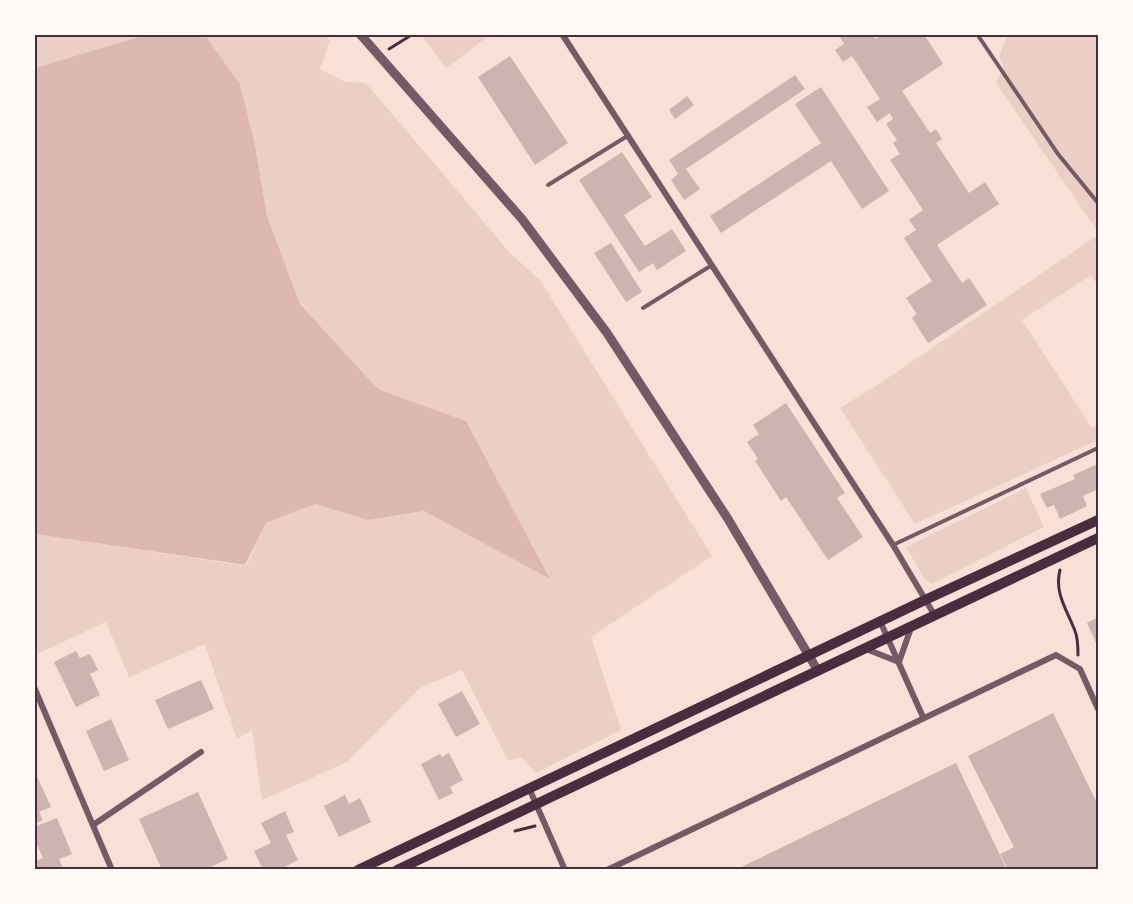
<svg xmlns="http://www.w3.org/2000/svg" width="1133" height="904" font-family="'Roboto Serif',serif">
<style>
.green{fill:#ebcfc5}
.water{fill:#dcb8b0}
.building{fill:#ccb4b1}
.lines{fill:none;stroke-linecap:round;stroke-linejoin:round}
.path{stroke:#4a2c40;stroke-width:3}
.service{stroke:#755966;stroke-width:4}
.minor{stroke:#755966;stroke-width:6}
.tertiary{stroke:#755966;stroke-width:9}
.secondary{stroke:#4a2c40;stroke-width:10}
.neatline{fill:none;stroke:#4a2c40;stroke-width:2}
</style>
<rect width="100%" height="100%" fill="#f7e1d7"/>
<g class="green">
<path d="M 324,34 L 330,40 L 320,69 L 345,82 L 366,83 L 510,253 L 540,280 L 712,556 L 591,637 L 621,730 L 536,773 L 521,757 L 508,761 L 462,670 L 420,688 L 347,762 L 262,800 L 252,730 L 237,739 L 205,644 L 129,677 L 106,622 L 35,655 L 35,534 L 246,566 L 266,523 L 315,504 L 368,520 L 424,511 L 549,578 L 466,421 L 378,389 L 300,304 L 267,216 L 254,140 L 240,84 L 205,35 Z"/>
<path d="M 35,35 L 149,35 L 35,68 Z"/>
<path d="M 422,35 L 490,35 L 446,68 Z"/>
<path d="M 1007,35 L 1098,35 L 1098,232 L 996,83 L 1004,66 L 999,57 Z"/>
<path d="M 1098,235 L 1098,286 L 1091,275 L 1022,320 L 1092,428 L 1098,425 L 1098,440 L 915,524 L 840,408 L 882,382 Z"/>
<path d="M 1026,488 L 1044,527 L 932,584 L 924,578 L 906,547 Z"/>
</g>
<path class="water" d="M 149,34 L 205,35 L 240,84 L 254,140 L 267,216 L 300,304 L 378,389 L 466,421 L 550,579 L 424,511 L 368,520 L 315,504 L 266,523 L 245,565 L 35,534 L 35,68 Z"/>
<g class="building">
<path d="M 838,34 L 872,34 L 875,39 L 883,34 L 924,34 L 943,64 L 902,91 L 930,133 L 936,129 L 942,139 L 936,143 L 969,193 L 985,182 L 999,204 L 937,245 L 962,283 L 969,278 L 987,305 L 928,343 L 912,318 L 917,314 L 906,298 L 932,281 L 904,238 L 916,230 L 909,220 L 923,210 L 890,160 L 900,154 L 893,143 L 897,140 L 886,124 L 893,119 L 890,113 L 877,122 L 867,107 L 880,99 L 852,56 L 843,62 L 835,50 L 844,44 Z"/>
<path d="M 510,56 L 568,143 L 535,165 L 478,77 Z"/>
<path d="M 795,75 L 805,89 L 686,169 L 700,189 L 684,200 L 671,180 L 678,174 L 669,160 Z"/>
<path d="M 821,87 L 889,191 L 862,209 L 831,161 L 721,233 L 710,216 L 821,143 L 795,104 Z"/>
<path d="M 687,96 L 694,105 L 675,119 L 669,110 Z"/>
<path d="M 622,152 L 652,197 L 624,215 L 645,246 L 672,229 L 686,251 L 657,270 L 653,263 L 639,272 L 579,180 Z"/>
<path d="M 611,243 L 642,292 L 626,302 L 594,253 Z"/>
<path d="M 786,403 L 845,493 L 837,498 L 863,537 L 828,560 L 786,497 L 781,501 L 755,461 L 758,459 L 747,442 L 759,434 L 753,425 Z"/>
<path d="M 1098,464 L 1098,489 L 1083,496 L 1087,506 L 1060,519 L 1054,505 L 1047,508 L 1040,494 L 1075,479 L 1073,475 Z"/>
<path d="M 1098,617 L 1098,647 L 1087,623 Z"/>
<path d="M 76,651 L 80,658 L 90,654 L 98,670 L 90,674 L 100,695 L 76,707 L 54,662 Z"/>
<path d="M 201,680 L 214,709 L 168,729 L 155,700 Z"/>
<path d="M 462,691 L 480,724 L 456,737 L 438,704 Z"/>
<path d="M 1053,713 L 1098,805 L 1098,870 L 1008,870 L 1000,854 L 1014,847 L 968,756 Z"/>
<path d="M 111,719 L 129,760 L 104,771 L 86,731 Z"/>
<path d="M 449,753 L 463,780 L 450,787 L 453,793 L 439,800 L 421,764 L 440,754 L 442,757 Z"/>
<path d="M 956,763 L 1007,870 L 735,870 Z"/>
<path d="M 34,770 L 51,807 L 39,812 L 43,820 L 34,824 Z"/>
<path d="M 198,792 L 228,859 L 204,870 L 162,870 L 139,819 Z"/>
<path d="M 345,795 L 349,804 L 360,798 L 371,822 L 339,837 L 324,806 Z"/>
<path d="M 285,811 L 294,832 L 286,835 L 298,860 L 279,870 L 263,870 L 254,851 L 271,843 L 261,823 Z"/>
<path d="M 57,818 L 72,854 L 59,859 L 63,868 L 34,870 L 34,862 L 43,858 L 34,838 L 34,827 Z"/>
</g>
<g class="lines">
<g class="path">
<path d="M 389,49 L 413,34"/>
<path d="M 1060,570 C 1054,593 1067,610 1075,631 C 1078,638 1078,647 1078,655"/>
<path d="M 515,831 L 535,826"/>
</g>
<g class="service">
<path d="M 977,34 L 1058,154 L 1098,203"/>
<path d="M 548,185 L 629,135"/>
<path d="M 643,308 L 712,265"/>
<path d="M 893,545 L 1098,448"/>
</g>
<g class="minor">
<path d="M 562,34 L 893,545 L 935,616"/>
<path d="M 880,621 L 923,717"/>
<path d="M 866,649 L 899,662"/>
<path d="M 899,662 L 911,628"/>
<path d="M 34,687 L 112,870"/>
<path d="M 529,788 L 565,870"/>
<path d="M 93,825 L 201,752"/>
<path d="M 607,870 L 1056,655 L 1080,669 L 1098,709"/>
</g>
<path class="tertiary" d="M 360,34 L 522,219 L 607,333 L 728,519 L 818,671"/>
<g class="secondary">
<path d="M 358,870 L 925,600 L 1098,520"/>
<path d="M 397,870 L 1098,538"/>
</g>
</g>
<rect width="1133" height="904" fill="none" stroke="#fffaf5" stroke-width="72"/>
<rect x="36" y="36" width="1061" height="832" class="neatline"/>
</svg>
